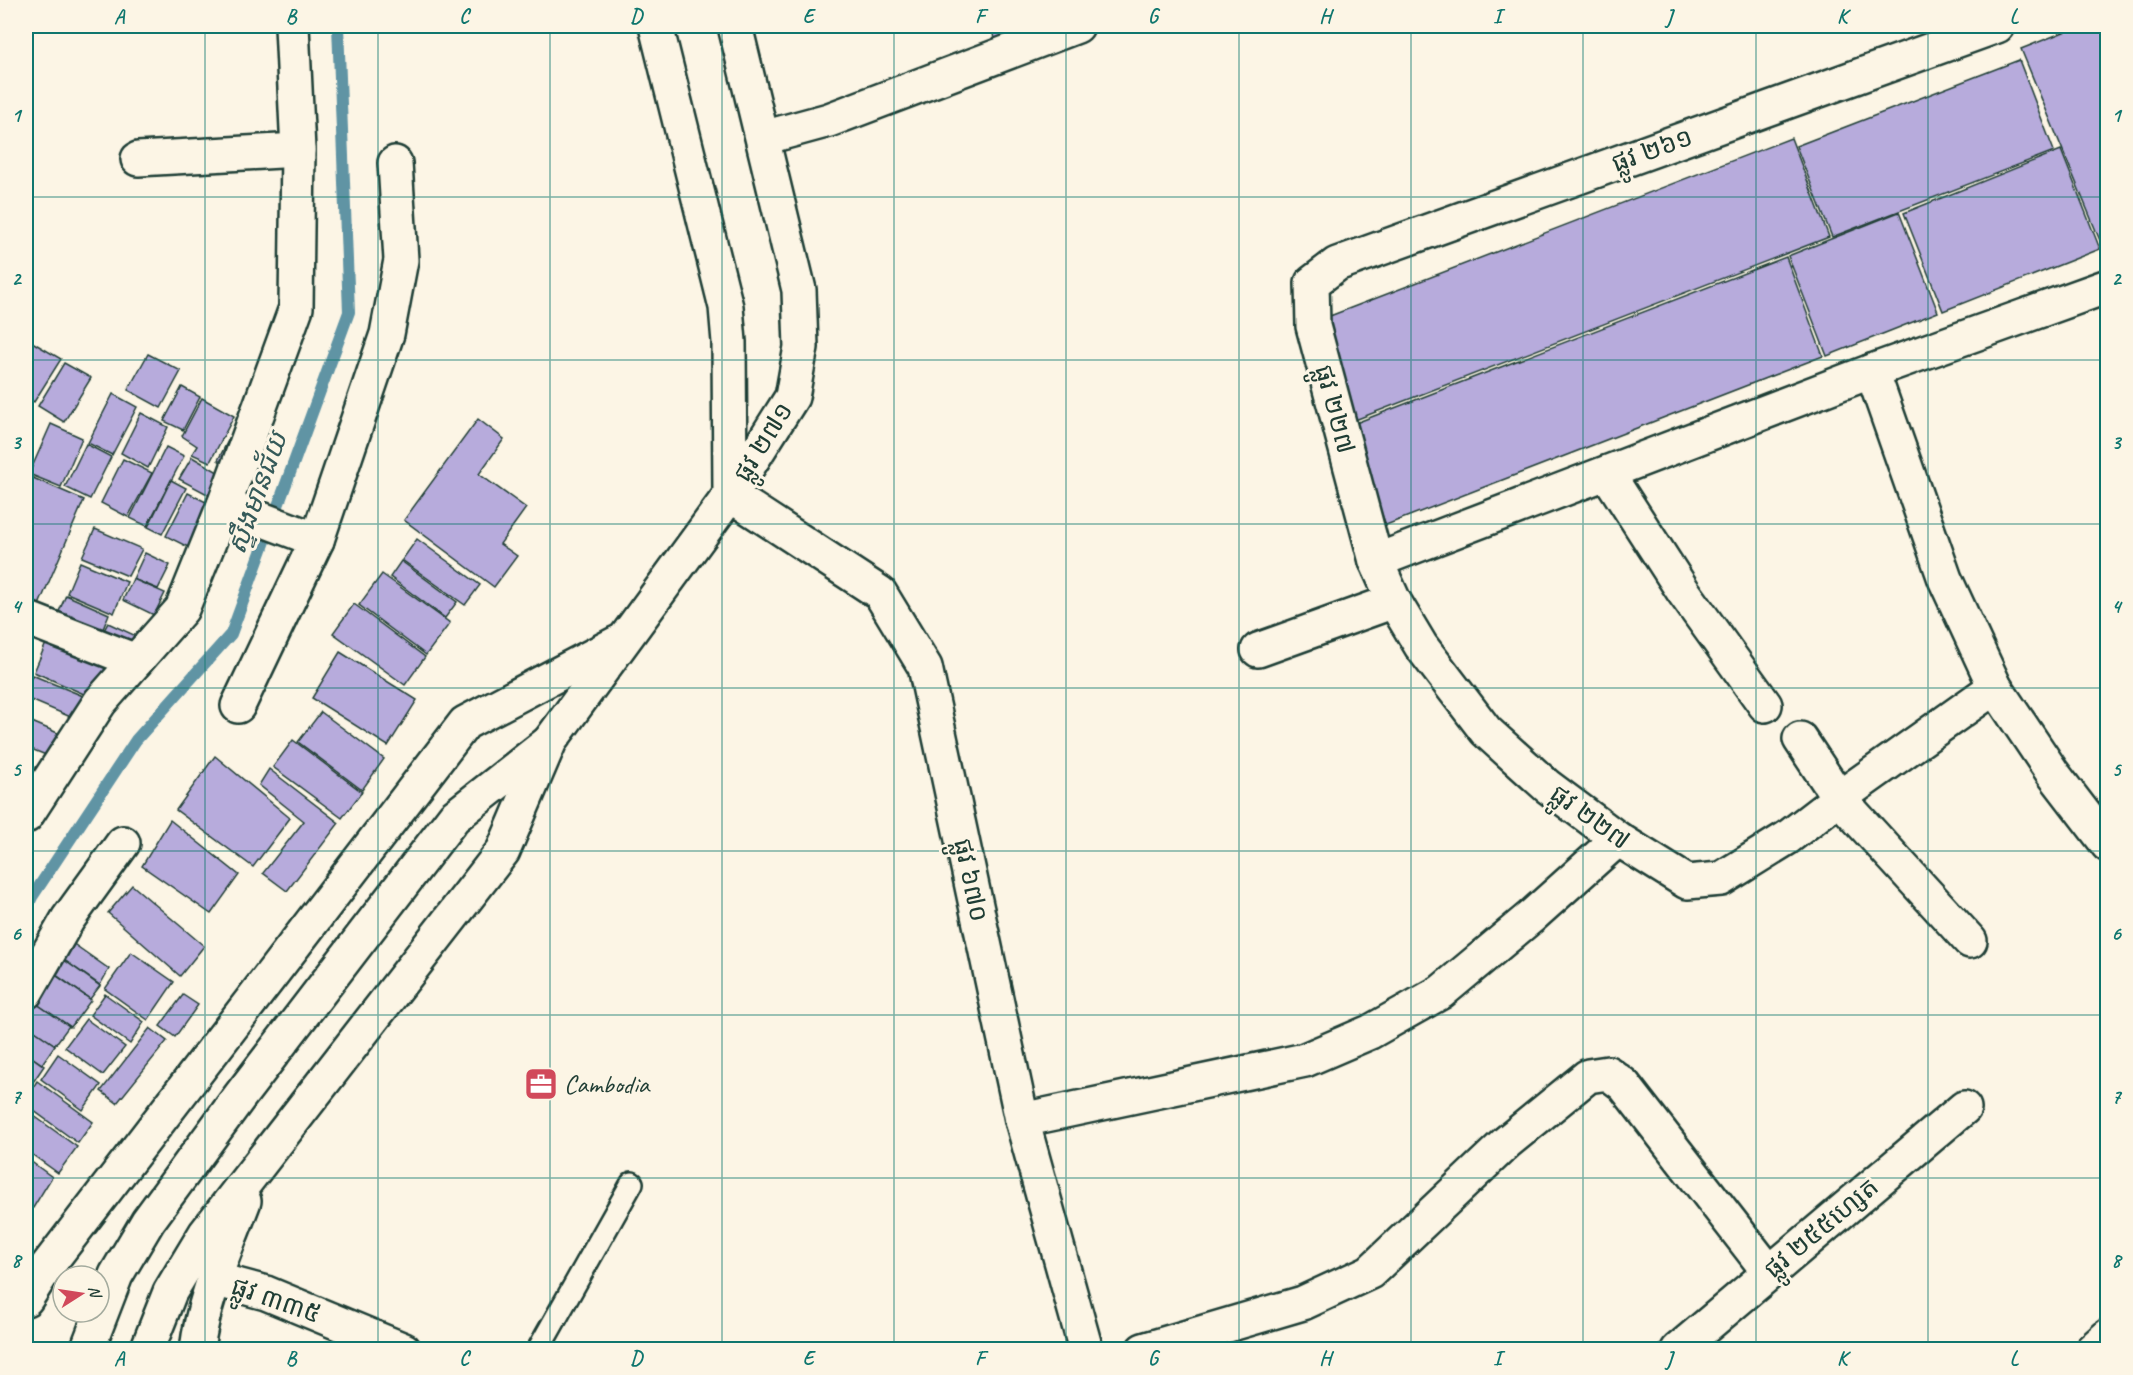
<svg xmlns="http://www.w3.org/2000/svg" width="2133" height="1375" font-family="Caveat,'Noto Sans Khmer',sans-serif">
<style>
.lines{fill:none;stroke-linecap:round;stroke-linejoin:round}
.stream{stroke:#6094a4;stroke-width:12}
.building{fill:#b7abdc;stroke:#1f3d34;stroke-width:1.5}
.lane-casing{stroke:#1f3d34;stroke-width:26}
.street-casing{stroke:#1f3d34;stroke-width:38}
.primary-casing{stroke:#1f3d34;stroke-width:38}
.lane{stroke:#fcf5e5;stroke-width:21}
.street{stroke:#fcf5e5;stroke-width:33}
.primary{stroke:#fcf5e5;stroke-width:33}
.grid{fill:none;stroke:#0f766e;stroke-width:1.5;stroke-opacity:0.55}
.labels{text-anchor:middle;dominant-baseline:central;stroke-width:6;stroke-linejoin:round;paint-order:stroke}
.street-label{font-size:26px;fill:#1f3d34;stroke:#fcf5e5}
.poi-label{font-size:26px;fill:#1f3d34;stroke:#fcf5e5;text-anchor:start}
.water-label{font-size:27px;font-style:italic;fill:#355a59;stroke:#fcf5e5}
.neatline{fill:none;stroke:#0f766e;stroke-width:2}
.grid-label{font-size:20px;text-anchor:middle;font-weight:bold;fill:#0f766e}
</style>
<rect width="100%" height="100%" fill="#fcf5e5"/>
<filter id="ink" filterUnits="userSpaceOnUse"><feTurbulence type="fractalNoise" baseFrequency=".0167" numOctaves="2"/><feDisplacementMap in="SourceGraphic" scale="12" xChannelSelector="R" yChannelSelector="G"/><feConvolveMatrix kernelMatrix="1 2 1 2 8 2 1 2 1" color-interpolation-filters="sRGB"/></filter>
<g filter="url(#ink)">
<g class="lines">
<path class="stream" d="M 26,911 L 32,897 L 136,740 L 231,634 L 349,312 L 338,26"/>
</g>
<g class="building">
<path d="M 992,26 L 1030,26 L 994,40 Z"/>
<path d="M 2079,26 L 2108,26 L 2108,255 L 2106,255 L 2021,49 Z"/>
<path d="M 2019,60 L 2054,151 L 1832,237 L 1796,146 Z"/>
<path d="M 1791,138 L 1829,237 L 1355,420 L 1317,321 Z"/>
<path d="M 2061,150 L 2100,249 L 1943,311 L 1904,213 Z"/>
<path d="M 1899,212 L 1938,312 L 1827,356 L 1788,256 Z"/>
<path d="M 1786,257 L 1823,356 L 1386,525 L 1348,426 Z"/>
<path d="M 32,342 L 61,359 L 34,402 L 26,397 L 26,353 Z"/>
<path d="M 148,354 L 181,371 L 161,408 L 128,390 Z"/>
<path d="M 64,363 L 91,378 L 64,422 L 38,406 Z"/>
<path d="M 182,387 L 200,397 L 183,430 L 164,421 Z"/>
<path d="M 113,394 L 137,407 L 112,455 L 88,443 Z"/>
<path d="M 202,398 L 234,416 L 210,462 L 192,454 L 197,446 L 182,436 Z"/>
<path d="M 141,413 L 168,427 L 148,468 L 121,453 Z"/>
<path d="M 478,419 L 504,439 L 479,474 L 526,508 L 500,544 L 517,556 L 494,587 L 404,520 Z"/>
<path d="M 51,424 L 82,438 L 61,487 L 29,474 Z"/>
<path d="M 235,427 L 245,434 L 228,467 L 218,460 Z"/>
<path d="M 86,444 L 111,457 L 90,499 L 65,487 Z"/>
<path d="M 166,447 L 184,456 L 147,526 L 130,518 Z"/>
<path d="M 192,457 L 223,475 L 211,496 L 179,479 Z"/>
<path d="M 123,459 L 152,473 L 128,517 L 101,503 Z"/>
<path d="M 26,475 L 84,500 L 39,605 L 26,599 Z"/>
<path d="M 171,480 L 186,488 L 162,534 L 148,527 Z"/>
<path d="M 188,493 L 210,504 L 188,547 L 166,536 Z"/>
<path d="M 95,529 L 142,549 L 128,576 L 82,557 Z"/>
<path d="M 417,539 L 480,585 L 465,605 L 402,560 Z"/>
<path d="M 145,553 L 170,565 L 158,589 L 133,579 Z"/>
<path d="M 401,561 L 457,602 L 445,618 L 390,577 Z"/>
<path d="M 80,562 L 127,582 L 114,613 L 67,593 Z"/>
<path d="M 382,574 L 450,623 L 426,655 L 359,605 Z"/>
<path d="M 133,579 L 165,593 L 154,615 L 123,600 Z"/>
<path d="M 66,595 L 109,614 L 101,634 L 55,621 Z"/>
<path d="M 354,604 L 425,657 L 405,685 L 333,633 Z"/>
<path d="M 108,623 L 134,635 L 126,653 L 102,634 Z"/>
<path d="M 52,629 L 111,656 L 93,698 L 34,672 Z"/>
<path d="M 340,652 L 417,700 L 388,746 L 312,698 Z"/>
<path d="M 32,675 L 83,696 L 73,718 L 26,698 L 26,691 Z"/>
<path d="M 321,712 L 384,759 L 362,790 L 298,742 Z"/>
<path d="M 32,722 L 60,734 L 51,757 L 26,747 L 26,739 Z"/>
<path d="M 293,740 L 362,792 L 342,818 L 273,767 Z"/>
<path d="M 215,756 L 290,818 L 253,867 L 176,810 Z"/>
<path d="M 26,757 L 31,759 L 26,771 Z"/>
<path d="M 269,769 L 339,823 L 287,891 L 263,873 L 304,821 L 259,785 Z"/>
<path d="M 170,820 L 239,875 L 211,914 L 142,866 Z"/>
<path d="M 132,885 L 204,946 L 180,976 L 108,913 Z"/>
<path d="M 68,940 L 109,969 L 100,985 L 57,955 Z"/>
<path d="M 131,952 L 174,982 L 148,1020 L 105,989 Z"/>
<path d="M 57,955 L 100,986 L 90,999 L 48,969 Z"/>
<path d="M 48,970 L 91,1000 L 71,1027 L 28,998 Z"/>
<path d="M 105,994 L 144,1022 L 130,1044 L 90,1015 Z"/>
<path d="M 183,995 L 198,1005 L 175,1037 L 160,1026 Z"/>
<path d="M 28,998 L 69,1026 L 55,1045 L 26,1025 L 26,1002 Z"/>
<path d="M 86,1019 L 125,1047 L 103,1075 L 65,1047 Z"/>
<path d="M 26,1025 L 55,1045 L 42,1064 L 26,1053 Z"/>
<path d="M 150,1028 L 167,1041 L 117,1103 L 101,1091 Z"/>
<path d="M 26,1053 L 44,1066 L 29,1088 L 26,1086 Z"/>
<path d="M 58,1054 L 101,1085 L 83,1110 L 41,1079 Z"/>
<path d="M 37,1081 L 93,1122 L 78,1143 L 26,1105 L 26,1098 Z"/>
<path d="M 30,1113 L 77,1147 L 58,1173 L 26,1150 L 26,1121 Z"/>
<path d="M 26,1158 L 52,1177 L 33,1208 L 26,1203 Z"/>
</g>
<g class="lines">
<g class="lane-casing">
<path id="lane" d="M 538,1350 L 632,1183"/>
</g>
<g class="street-casing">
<g id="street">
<path d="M 763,138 L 829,120 L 1077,26"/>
<path d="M 138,159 L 298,150"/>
<path d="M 1872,371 L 1945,579 L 1995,687 L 2052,772 L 2108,845"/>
<path d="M 1607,473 L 1683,591 L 1765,705"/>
<path d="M 730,495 L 880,593 L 925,667 L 1022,1120 L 1086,1350"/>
<path d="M 224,505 L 317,540"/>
<path d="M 1376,561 L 1872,371 L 2108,286"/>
<path d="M 26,618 L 136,661"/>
<path d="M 1258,650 L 1394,601"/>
<path d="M 1995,687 L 1839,798 L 1787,838 L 1721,879 L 1687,882 L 1618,839 L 1547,786 L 1486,731 L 1421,646 L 1394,601 L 1376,561 L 1313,326 L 1312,283 L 1337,264 L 1997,26"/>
<path d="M 238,706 L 317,540 L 387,334 L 401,260 L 395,163"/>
<path d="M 1800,739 L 1839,798 L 1970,941"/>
<path d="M 26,816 L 100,702 L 182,609 L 224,505 L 296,308 L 298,150 L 292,26"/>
<path d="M 26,992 L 68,919 L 123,843"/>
<path d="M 1022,1120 L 1305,1060 L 1370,1032 L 1441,992 L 1532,916 L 1618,839"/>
<path d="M 214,1279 L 266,1293 L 404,1350"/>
<path d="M 1143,1350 L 1303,1303 L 1370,1272 L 1507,1142 L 1588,1076 L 1608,1073 L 1624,1085 L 1769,1272"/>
<path d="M 1678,1350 L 1964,1108"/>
<path d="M 2092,1350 L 2108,1336"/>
</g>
</g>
<g class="primary-casing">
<g id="primary">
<path d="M 656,26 L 726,307 L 729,342 L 730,495"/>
<path d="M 26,1299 L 45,1269 L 465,723 L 617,643"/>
<path d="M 87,1350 L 116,1275 L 148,1221 L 240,1096 L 454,817 L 548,743"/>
<path d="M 147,1350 L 170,1292 L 205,1234 L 503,851 L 550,741 L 730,495 L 792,397 L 801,347 L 799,290 L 735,26"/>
<path d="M 197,1350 C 203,1298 226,1249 244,1201"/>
</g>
</g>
<use href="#lane" class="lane"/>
<use href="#street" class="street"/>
<use href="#primary" class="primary"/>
</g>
</g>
<path class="grid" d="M 205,26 L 205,1350M 378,26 L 378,1350M 550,26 L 550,1350M 722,26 L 722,1350M 894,26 L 894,1350M 1066,26 L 1066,1350M 1239,26 L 1239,1350M 1411,26 L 1411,1350M 1583,26 L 1583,1350M 1756,26 L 1756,1350M 1928,26 L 1928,1350M 26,197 L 2108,197M 26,360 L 2108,360M 26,524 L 2108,524M 26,688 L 2108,688M 26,851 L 2108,851M 26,1015 L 2108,1015M 26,1178 L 2108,1178"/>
<defs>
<g id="office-square" transform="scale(1.725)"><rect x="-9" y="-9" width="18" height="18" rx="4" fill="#d1495b" stroke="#fcf5e5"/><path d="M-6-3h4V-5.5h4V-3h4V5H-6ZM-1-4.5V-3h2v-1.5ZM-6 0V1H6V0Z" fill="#fff"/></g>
</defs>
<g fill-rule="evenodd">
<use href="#office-square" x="541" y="1084"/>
</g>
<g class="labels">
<g class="street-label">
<text transform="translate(1652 150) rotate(-20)">ផ្លូវ ២៦១</text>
<text transform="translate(1335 409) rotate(75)">ផ្លូវ ២២៧</text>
<text transform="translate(763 442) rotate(-58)">ផ្លូវ ២៧១</text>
<text transform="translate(1590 817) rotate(36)">ផ្លូវ ២២៧</text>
<text transform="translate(971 880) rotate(78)">ផ្លូវ ៦៧០</text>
<text transform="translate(1821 1228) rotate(-40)">ផ្លូវ ២៥៥ហ្សេត</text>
<text transform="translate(276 1300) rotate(19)">ផ្លូវ ៣៣៥</text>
</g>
<g class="poi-label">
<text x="564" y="1084">Cambodia</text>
</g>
<g class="water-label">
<text transform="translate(257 493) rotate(-70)">ស្ទឹងមានជ័យ</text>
</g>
</g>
<rect width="2133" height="1375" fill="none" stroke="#fcf5e5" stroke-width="66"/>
<g transform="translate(81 1294) rotate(78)"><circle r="28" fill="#fcf5e5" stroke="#a4ab9e" stroke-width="1.5"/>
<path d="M0-4.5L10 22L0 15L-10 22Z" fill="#d1495b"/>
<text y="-9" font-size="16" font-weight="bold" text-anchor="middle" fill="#1f3d34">N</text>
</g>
<rect x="33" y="33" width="2067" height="1309" class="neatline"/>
<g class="grid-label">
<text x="119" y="23">A</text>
<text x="291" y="23">B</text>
<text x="464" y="23">C</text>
<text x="636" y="23">D</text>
<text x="808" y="23">E</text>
<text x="980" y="23">F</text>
<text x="1153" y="23">G</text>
<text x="1325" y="23">H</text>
<text x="1497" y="23">I</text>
<text x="1669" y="23">J</text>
<text x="1842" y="23">K</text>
<text x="2014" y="23">L</text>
<text x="16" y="122">1</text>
<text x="2116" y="122">1</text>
<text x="16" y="285">2</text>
<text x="2116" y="285">2</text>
<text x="16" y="449">3</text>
<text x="2116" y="449">3</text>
<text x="16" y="613">4</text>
<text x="2116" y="613">4</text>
<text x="16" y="776">5</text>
<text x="2116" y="776">5</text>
<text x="16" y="940">6</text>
<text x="2116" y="940">6</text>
<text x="16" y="1103">7</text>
<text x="2116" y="1103">7</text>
<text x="16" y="1267">8</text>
<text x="2116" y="1267">8</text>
<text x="119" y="1365">A</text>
<text x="291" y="1365">B</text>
<text x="464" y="1365">C</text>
<text x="636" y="1365">D</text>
<text x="808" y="1365">E</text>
<text x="980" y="1365">F</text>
<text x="1153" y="1365">G</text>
<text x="1325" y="1365">H</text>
<text x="1497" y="1365">I</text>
<text x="1669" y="1365">J</text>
<text x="1842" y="1365">K</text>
<text x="2014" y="1365">L</text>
</g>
</svg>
